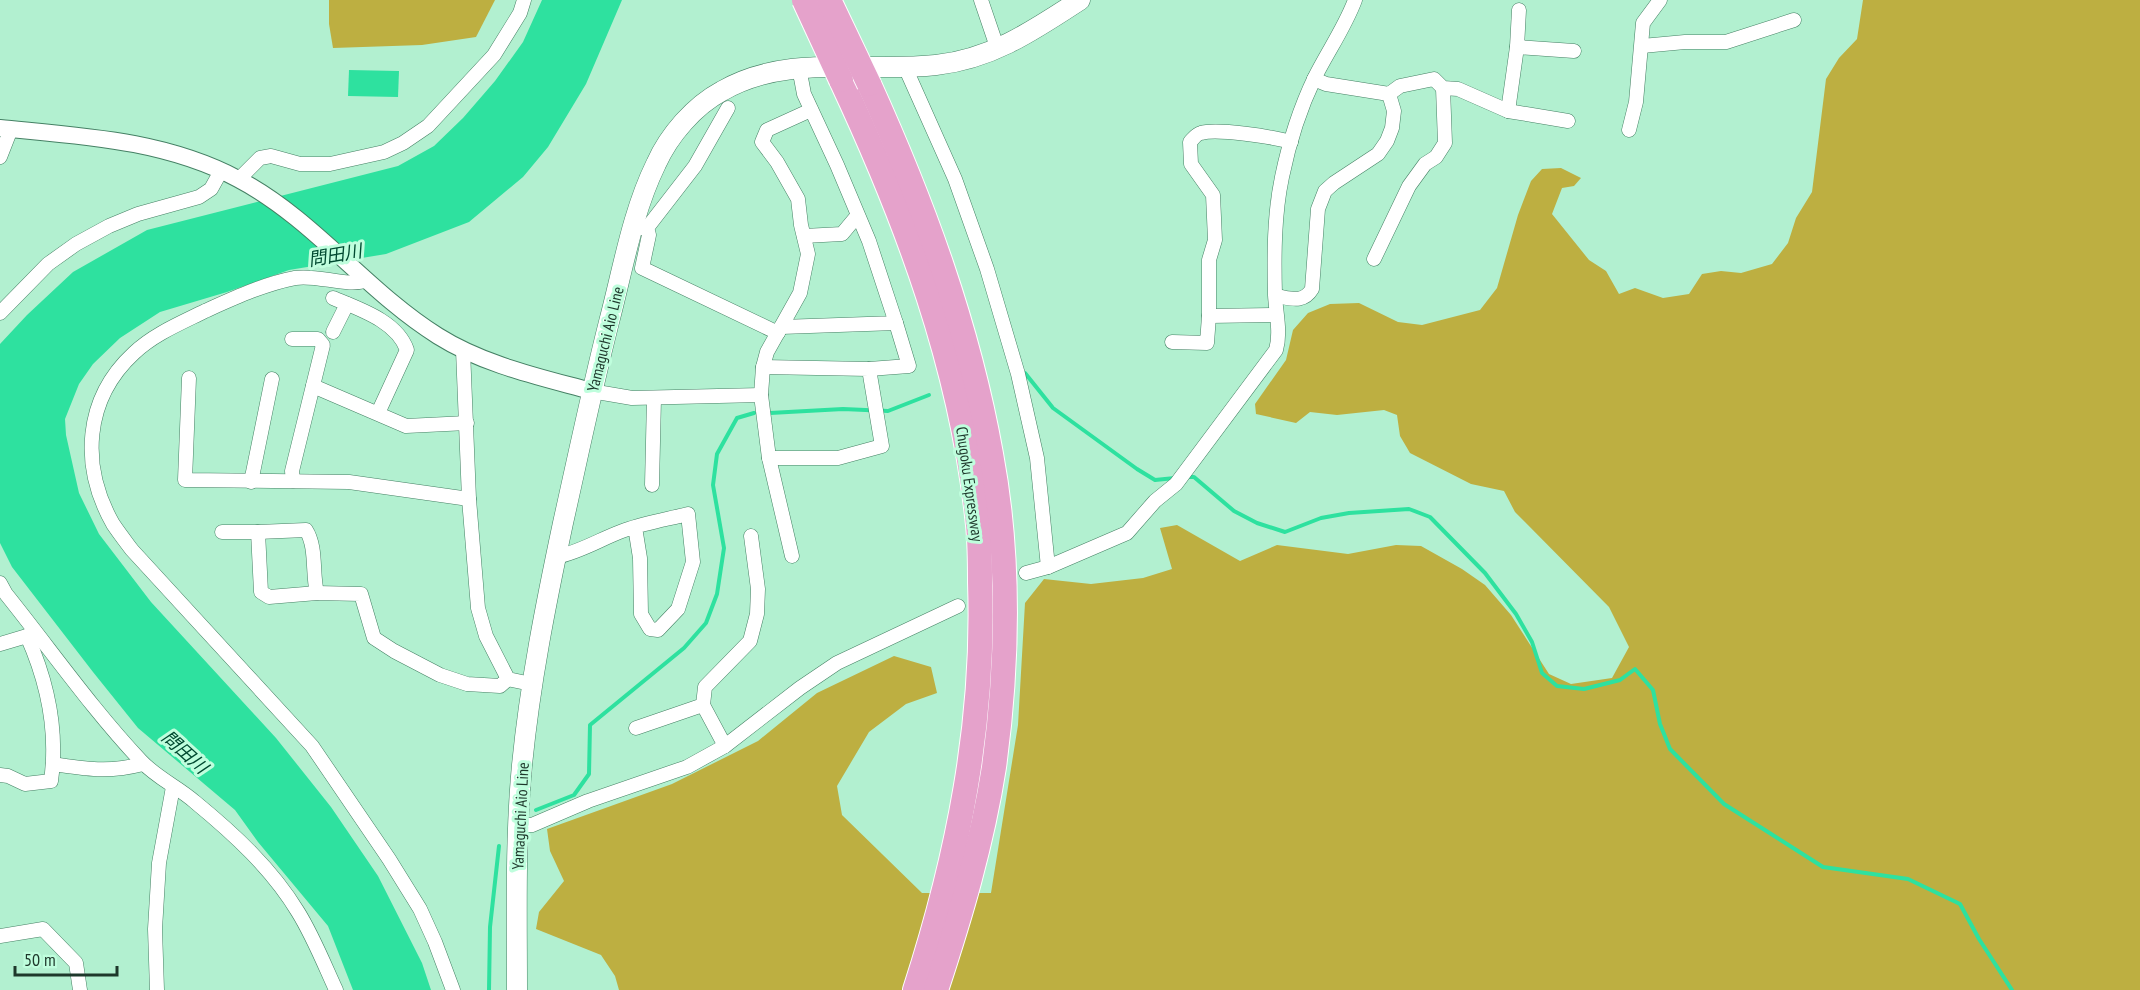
<svg xmlns="http://www.w3.org/2000/svg" width="2140" height="990" font-family="'PT Sans Narrow','Noto Sans JP',sans-serif">
<style>
.green{fill:#bdaf41}
.water{fill:#2ee19f}
.lines{fill:none;stroke-linecap:round;stroke-linejoin:round}
.stream{stroke:#2ee19f;stroke-width:4}
.minor-casing{stroke:#458064;stroke-width:15}
.tertiary-casing{stroke:#458064;stroke-width:18}
.secondary-casing{stroke:#458064;stroke-width:21}
.motorway-casing{stroke:#fff;stroke-width:26}
.minor{stroke:#fff;stroke-width:14}
.tertiary{stroke:#fff;stroke-width:16}
.secondary{stroke:#fff;stroke-width:20}
.motorway{stroke:#e5a2cb;stroke-width:24}
.motorway-bridge-casing{stroke:#fff;stroke-width:26;stroke-linecap:butt}
.motorway-bridge{stroke:#e5a2cb;stroke-width:24}
.labels{text-anchor:middle;dominant-baseline:central;stroke-width:6;stroke-linejoin:round;paint-order:stroke}
.street-label{font-size:16px;fill:#1e382b;stroke:#bffedd}
.water-label{font-size:18px;font-style:italic;fill:#004930;stroke:#bffedd}
</style>
<rect width="100%" height="100%" fill="#b2f0d0"/>
<g class="green">
<path d="M 329,0 L 495,0 L 476,37 L 422,45 L 333,48 L 329,24 Z"/>
<path d="M 1863,0 L 2140,0 L 2140,990 L 619,990 L 615,976 L 601,955 L 536,929 L 539,912 L 564,881 L 550,851 L 547,829 L 672,784 L 758,741 L 817,693 L 894,656 L 931,667 L 937,693 L 906,704 L 869,732 L 837,786 L 842,815 L 922,893 L 991,893 L 1018,725 L 1025,603 L 1044,579 L 1091,584 L 1143,578 L 1172,569 L 1160,528 L 1177,525 L 1240,561 L 1277,545 L 1348,554 L 1396,545 L 1421,546 L 1462,569 L 1485,585 L 1511,615 L 1549,674 L 1571,684 L 1612,678 L 1629,647 L 1609,607 L 1515,512 L 1504,491 L 1471,484 L 1410,453 L 1400,436 L 1397,415 L 1384,410 L 1337,415 L 1310,412 L 1296,423 L 1256,414 L 1255,404 L 1286,360 L 1293,330 L 1308,313 L 1330,304 L 1359,303 L 1398,322 L 1422,325 L 1480,310 L 1497,288 L 1518,215 L 1531,181 L 1542,169 L 1561,168 L 1581,178 L 1574,186 L 1562,188 L 1552,214 L 1589,260 L 1606,271 L 1619,294 L 1635,288 L 1663,298 L 1689,294 L 1702,274 L 1721,271 L 1741,273 L 1772,264 L 1788,243 L 1796,218 L 1812,192 L 1826,79 L 1839,58 L 1857,39 Z"/>
</g>
<g class="water">
<path d="M 542,0 L 622,0 L 586,84 L 548,147 L 523,177 L 469,222 L 386,254 L 289,270 L 227,292 L 160,312 L 120,338 L 93,364 L 79,384 L 65,419 L 66,435 L 79,493 L 99,534 L 151,602 L 276,738 L 331,807 L 378,876 L 422,963 L 431,990 L 353,990 L 328,926 L 258,842 L 235,810 L 138,728 L 93,672 L 12,567 L 0,543 L 0,344 L 27,315 L 73,272 L 147,230 L 398,166 L 434,146 L 463,118 L 495,81 L 523,42 Z"/>
<path d="M 349,70 L 399,71 L 398,97 L 348,96 Z"/>
</g>
<g class="lines">
<g class="stream">
<path d="M 1021,374 L 1025,373 L 1053,408 L 1137,469 L 1155,480 L 1175,478"/>
<path d="M 770,413 L 843,409 L 888,411 L 929,395"/>
<path d="M 1185,477 L 1194,477 L 1234,511 L 1257,523 L 1285,532 L 1321,518 L 1349,513 L 1409,509 L 1430,517 L 1485,573 L 1516,614 L 1532,642 L 1542,673 L 1557,686 L 1584,689 L 1620,680 L 1635,669 L 1653,690 L 1660,724 L 1670,749 L 1724,804 L 1823,867 L 1908,879 L 1960,904 L 1979,939 L 2012,990"/>
<path d="M 536,810 L 574,795 L 589,774 L 590,725 L 684,648 L 706,623 L 717,594 L 724,548 L 713,485 L 717,454 L 737,418 L 754,413"/>
<path d="M 489,990 L 490,927 L 499,846"/>
</g>
<g class="minor-casing">
<g id="minor">
<path d="M 981,0 L 998,50"/>
<path d="M 1642,46 L 1685,42 L 1726,42 L 1794,20"/>
<path d="M 1517,47 L 1574,51"/>
<path d="M 905,67 L 955,179 L 987,269 L 1018,374 L 1037,458 L 1048,567"/>
<path d="M 1314,79 L 1326,84 L 1389,94 L 1400,86 L 1434,79 L 1443,88 L 1458,89 L 1508,111 L 1568,121"/>
<path d="M 1508,111 L 1517,47 L 1519,10"/>
<path d="M 1629,130 L 1636,102 L 1643,23 L 1660,0"/>
<path d="M 0,157 L 11,129"/>
<path d="M 239,179 L 260,158 L 271,156 L 300,164 L 330,164 L 384,152 L 403,143 L 428,126 L 494,55 L 520,13 L 524,0"/>
<path d="M 638,228 L 647,228 L 695,166 L 728,108"/>
<path d="M 647,228 L 649,235 L 642,268 L 778,333"/>
<path d="M 804,236 L 842,234 L 857,216"/>
<path d="M 1374,259 L 1409,186 L 1425,164 L 1436,157 L 1445,143 L 1443,88"/>
<path d="M 367,280 C 348,288 318,274 295,278 C 264,284 234,298 205,311 C 181,323 154,334 134,353 C 84,399 80,466 113,524 C 119,533 126,542 132,550 L 312,746 L 389,859 L 420,909 L 435,942 L 453,990"/>
<path d="M 1276,296 C 1290,298 1303,304 1312,289 L 1318,209 L 1325,191 L 1334,183 L 1378,154 L 1387,141 L 1392,128 L 1394,111 L 1389,94"/>
<path d="M 333,298 C 359,309 397,321 407,350 L 378,413"/>
<path d="M 0,313 L 48,264 L 76,244 L 109,226 L 138,214 L 199,197 L 211,189 L 221,171"/>
<path d="M 1276,315 L 1209,316 L 1209,260 L 1215,240 L 1213,195 L 1191,164 L 1190,142 C 1194,138 1196,134 1201,133 C 1217,128 1273,137 1291,142"/>
<path d="M 781,327 L 896,323 L 869,241 L 837,165 L 804,94 L 801,78 L 797,67"/>
<path d="M 333,332 L 347,304"/>
<path d="M 292,339 L 318,339 L 323,345 L 292,471 L 293,481"/>
<path d="M 1172,342 L 1207,343 L 1209,316"/>
<path d="M 463,350 L 469,499 L 478,608 L 486,636 L 508,679 L 531,684"/>
<path d="M 763,367 L 869,369 L 882,446 L 838,458 L 769,458"/>
<path d="M 869,369 L 909,366 L 896,323"/>
<path d="M 189,378 L 185,480 L 349,482 L 469,499"/>
<path d="M 313,386 L 406,426 L 467,423"/>
<path d="M 591,391 L 632,398 L 761,395 L 769,458 L 792,556"/>
<path d="M 761,395 L 763,367 L 767,352 L 800,293 L 808,254 L 801,225 L 798,199 L 777,162 L 762,142 L 767,130 L 811,110"/>
<path d="M 251,482 L 272,379"/>
<path d="M 652,485 L 654,398"/>
<path d="M 222,532 L 258,532 L 261,592 L 269,597 L 317,593 L 361,594 L 374,638 L 394,651 L 440,675 L 467,684 L 500,686 L 508,679"/>
<path d="M 258,532 L 306,530 C 317,547 312,574 317,593"/>
<path d="M 556,557 C 581,552 602,538 625,530 C 645,523 668,519 688,514 L 693,562 L 678,609 L 658,630 L 650,629 L 641,614 L 640,558 L 635,527"/>
<path d="M 1026,573 L 1048,567 L 1127,533 L 1155,501 L 1176,484 L 1276,350 C 1281,332 1276,314 1275,295 C 1274,256 1274,215 1282,177 C 1289,143 1300,108 1315,77 C 1328,51 1345,27 1355,0"/>
<path d="M 0,583 L 6,594 C 51,650 92,709 141,761 C 157,778 178,787 195,802 C 234,834 272,869 298,912 C 313,936 324,964 336,990"/>
<path d="M 0,644 L 27,636 L 34,632"/>
<path d="M 703,705 L 705,687 L 750,641 L 757,614 L 758,589 L 751,536"/>
<path d="M 636,728 L 703,705 L 725,746"/>
<path d="M 53,764 C 88,769 108,773 143,764"/>
<path d="M 0,775 L 8,776 L 25,784 L 51,781 C 58,731 48,683 27,636"/>
<path d="M 518,825 L 532,825 L 588,801 L 687,767 L 725,746 L 800,688 L 837,663 L 958,606"/>
<path d="M 0,936 L 43,929 L 76,963 L 80,990"/>
<path d="M 157,990 L 155,929 L 159,863 L 173,787"/>
</g>
</g>
<g class="tertiary-casing">
<path id="tertiary" d="M 0,128 C 81,136 165,140 238,179 C 314,219 366,291 438,336 C 484,365 540,377 591,391"/>
</g>
<g class="secondary-casing">
<path id="secondary" d="M 517,990 C 517,915 515,839 522,765 C 530,683 546,603 563,523 C 578,456 592,389 609,322 C 623,269 632,213 656,164 C 669,135 694,106 722,91 C 788,53 864,73 936,65 C 992,59 1034,30 1080,0"/>
</g>
<g class="motorway-casing">
<g id="motorway">
<path d="M 841,80 C 907,221 962,368 978,525 C 980,544 980,563 980,582 C 985,722 958,857 915,990"/>
<path d="M 869,84 C 923,203 968,325 991,454 C 1010,556 1008,664 994,767 C 982,844 960,917 936,990"/>
</g>
</g>
<use href="#minor" class="minor"/>
<use href="#tertiary" class="tertiary"/>
<use href="#secondary" class="secondary"/>
<use href="#motorway" class="motorway"/>
<g class="motorway-bridge-casing">
<g id="motorway-bridge">
<path d="M 804,0 L 841,80"/>
<path d="M 829,0 L 869,84"/>
</g>
</g>
<use href="#motorway-bridge" class="motorway-bridge"/>
</g>
<g class="labels">
<g class="street-label">
<text transform="translate(605 339) rotate(-76)">Yamaguchi Aio Line</text>
<text transform="translate(970 484) rotate(82)">Chugoku Expressway</text>
<text transform="translate(520 816) rotate(-87)">Yamaguchi Aio Line</text>
</g>
<g class="water-label">
<text transform="translate(335 255) rotate(-10)">問田川</text>
<text transform="translate(185 752) rotate(42)">問田川</text>
</g>
</g>
<path d="M15 966v9h102v-9" fill="none" stroke="#1e382b" stroke-width="3"/>
<text x="24" y="966" font-size="18" fill="#1e382b" stroke="#bffedd" stroke-width="4.5" paint-order="stroke">50 m</text>
</svg>
